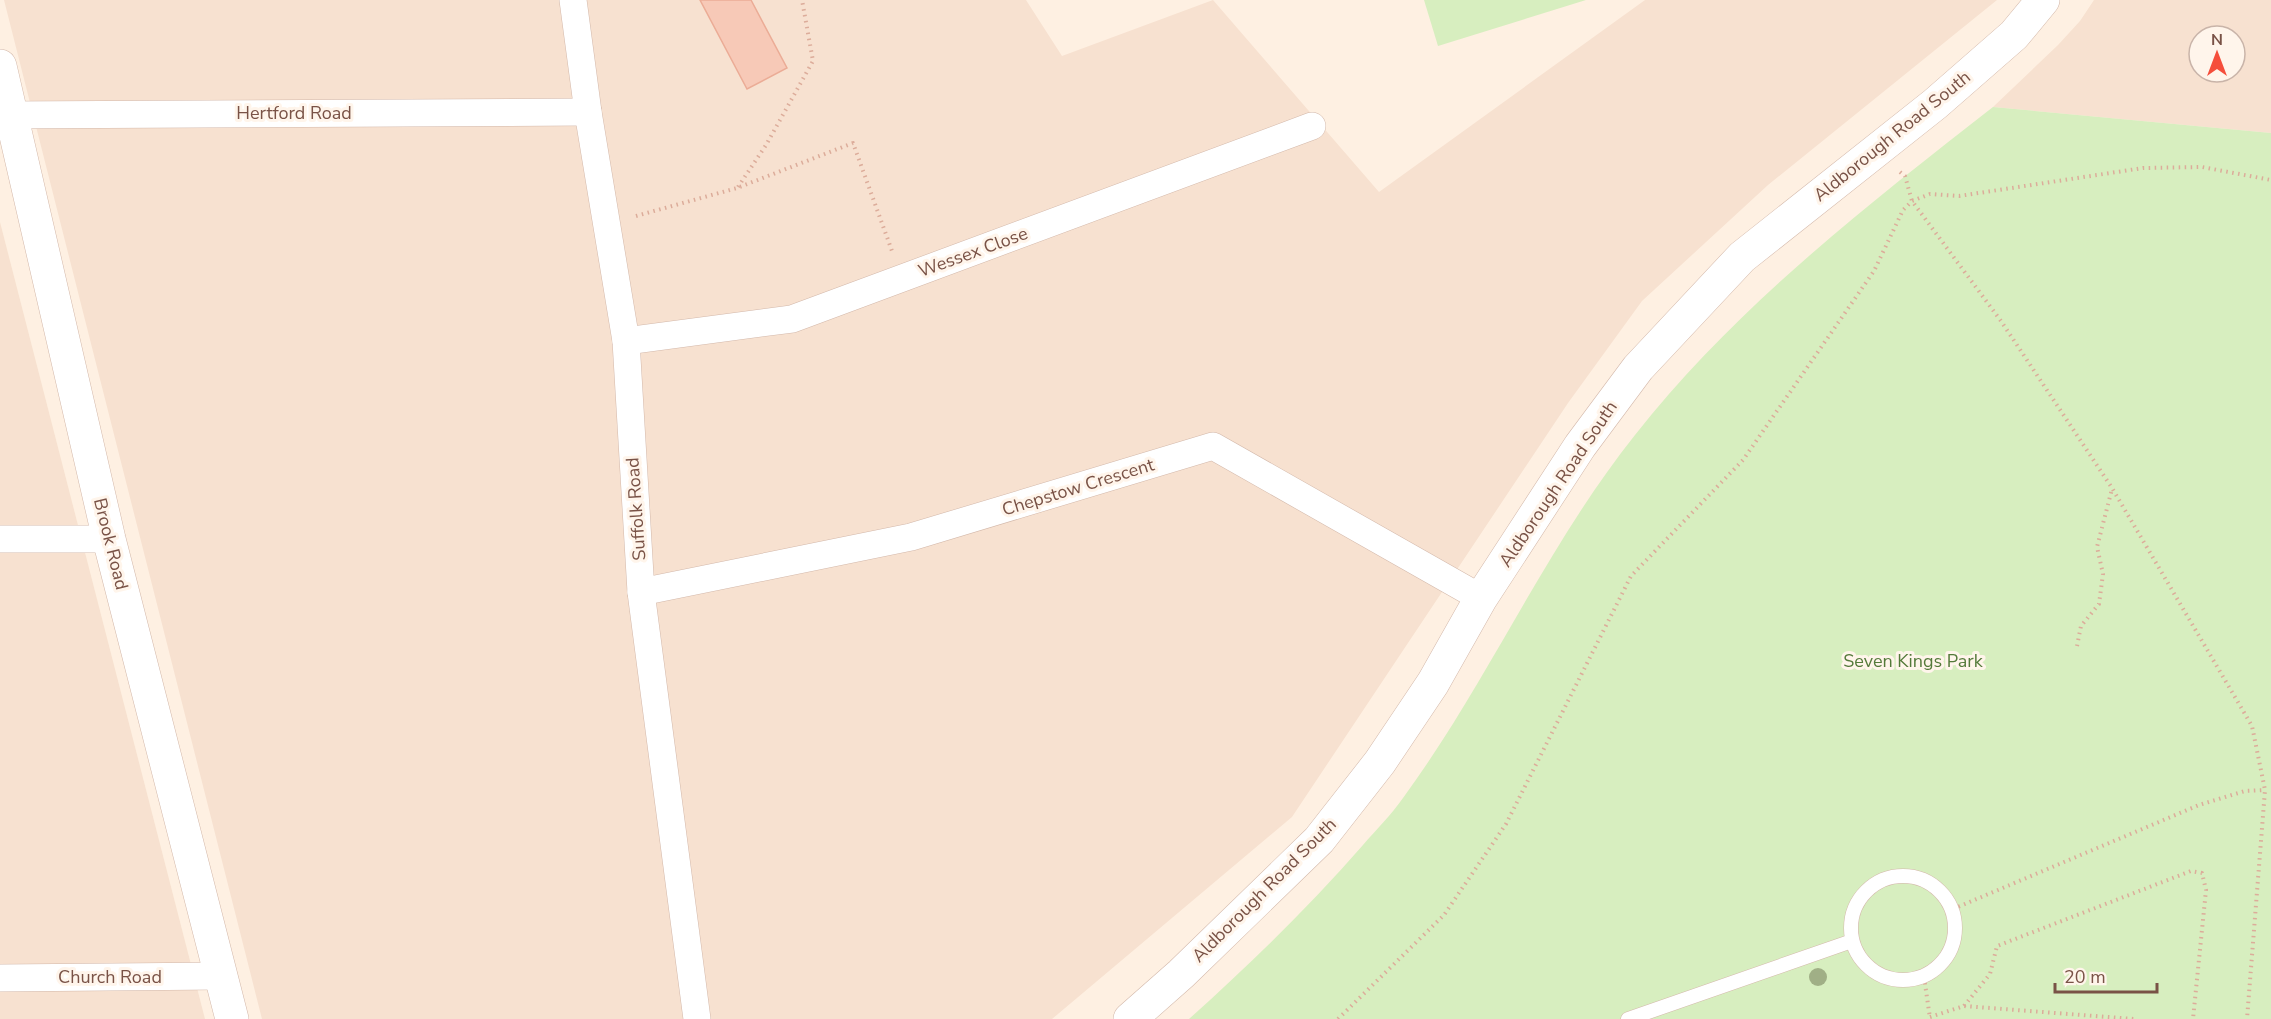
<svg xmlns="http://www.w3.org/2000/svg" width="2271" height="1019" font-family="'Nunito Sans',sans-serif">
<style>
.residential{fill:#f7e1d0;fill-rule:evenodd}
.green{fill:#d7eebf}
.building{fill:#f7c9b7;stroke:#ebac96;stroke-width:1.5}
.lines{fill:none;stroke-linecap:round;stroke-linejoin:round}
.service-casing{stroke:#d3b8aa;stroke-width:15}
.minor-casing{stroke:#d3b8aa;stroke-width:28}
.tertiary-casing{stroke:#d3b8aa;stroke-width:34}
.path{stroke:#dcac9a;stroke-width:4;stroke-dasharray:1.5 4.5;stroke-linecap:butt}
.service{stroke:#fff;stroke-width:14}
.minor{stroke:#fff;stroke-width:27}
.tertiary{stroke:#fff;stroke-width:33}
.tree{fill:#a0af86}
.labels{text-anchor:middle;dominant-baseline:central;stroke-width:6;stroke-linejoin:round;paint-order:stroke}
.street-label{font-size:18px;fill:#795246;stroke:#fff5eb}
.park-label{font-size:18px;fill:#547a3a;stroke:#fff5eb}
</style>
<rect width="100%" height="100%" fill="#fef0e2"/>
<g class="residential">
<path d="M 4,0 L 1026,0 L 1062,56 L 1213,0 L 1379,192 L 1645,0 L 1997,0 L 1768,185 L 1642,301 L 1568,403 L 1292,817 L 1052,1019 L 262,1019 Z"/>
<path d="M 2094,0 L 2271,0 L 2271,133 L 1993,107 L 2058,45 L 2080,21 ZM 2199,36 L 2235,36 L 2235,72 L 2199,72 Z"/>
<path d="M 0,222 L 205,1019 L 0,1019 Z"/>
</g>
<g class="green">
<path d="M 1424,0 L 1586,0 L 1438,46 Z"/>
<path d="M 1993,107 L 2271,133 L 2271,1019 L 1189,1019 C 1250,964 1309,907 1363,845 C 1376,830 1391,815 1403,798 C 1488,682 1545,548 1635,435 C 1737,306 1865,207 1993,107 Z"/>
</g>
<path class="building" d="M 700,0 L 751,0 L 787,68 L 747,89 Z"/>
<g class="lines">
<g class="service-casing">
<g id="service">
<circle cx="1903" cy="928" r="52"/>
<path d="M 1628,1019 L 1852,941"/>
</g>
</g>
<g class="minor-casing">
<g id="minor">
<path d="M 573,0 L 588,112 L 626,341 L 641,592 L 697,1019"/>
<path d="M 0,115 L 588,112"/>
<path d="M 626,341 L 792,319 L 1312,126"/>
<path d="M 0,539 L 109,539"/>
<path d="M 641,592 L 911,537 L 1213,446 L 1481,598"/>
<path d="M 0,978 L 221,976"/>
</g>
</g>
<g class="tertiary-casing">
<g id="tertiary">
<path d="M 0,66 L 109,539 L 232,1019"/>
<path d="M 1130,1019 L 1181,974 L 1319,840 L 1380,762 L 1433,683 L 1481,598 L 1580,446 L 1638,368 L 1742,257 L 1935,104 L 2014,35 L 2043,0"/>
</g>
</g>
<g class="path">
<path d="M 1900,172 L 1905,176 L 1912,201 L 2001,321 L 2112,488 L 2252,726 L 2265,790 L 2247,1019"/>
<path d="M 738,187 L 766,145 L 813,61 L 802,0"/>
<path d="M 636,216 L 737,188 L 853,143 L 892,251"/>
<path d="M 2077,646 L 2081,626 L 2099,604 L 2103,574 L 2097,547 L 2112,489"/>
<path d="M 1953,909 L 2199,805 L 2245,791 L 2265,790"/>
<path d="M 1924,977 L 1930,1018"/>
<path d="M 1964,1006 L 1990,974 L 1997,946 L 2191,871 L 2202,873 L 2206,890 L 2193,1019"/>
<path d="M 1930,1017 L 1964,1006 L 2134,1019"/>
<path d="M 1338,1019 L 1444,915 L 1506,824 L 1631,576 L 1743,460 L 1874,271 L 1903,210 L 1912,201 L 1930,194 L 1959,196 L 2143,168 L 2202,167 L 2271,180"/>
</g>
<use href="#service" class="service"/>
<use href="#minor" class="minor"/>
<use href="#tertiary" class="tertiary"/>
</g>
<circle class="tree" cx="1818" cy="977" r="9"/>
<g class="labels">
<g class="street-label">
<text x="294" y="113">Hertford Road</text>
<text transform="translate(1892 136) rotate(-39)">Aldborough Road South</text>
<text transform="translate(973 252) rotate(-20)">Wessex Close</text>
<text transform="translate(1558 484) rotate(-56)">Aldborough Road South</text>
<text transform="translate(1078 487) rotate(-17)">Chepstow Crescent</text>
<text transform="translate(636 509) rotate(-94)">Suffolk Road</text>
<text transform="translate(111 544) rotate(76)">Brook Road</text>
<text transform="translate(1264 890) rotate(-45)">Aldborough Road South</text>
<text x="110" y="977">Church Road</text>
</g>
<g class="park-label">
<text x="1913" y="661">Seven Kings Park</text>
</g>
</g>
<g transform="translate(2217 54)"><circle r="28" fill="#fff5eb" stroke="#c9b4a9" stroke-width="1.5"/>
<path d="M0-4.5L10 22L0 15L-10 22Z" fill="#f54e3b"/>
<text y="-9" font-size="16" font-weight="bold" text-anchor="middle" fill="#795246">N</text>
</g>
<path d="M2055 983v9h102v-9" fill="none" stroke="#795246" stroke-width="3"/>
<text x="2064" y="983" font-size="18" fill="#795246" stroke="#fff5eb" stroke-width="4.5" paint-order="stroke">20 m</text>
</svg>
